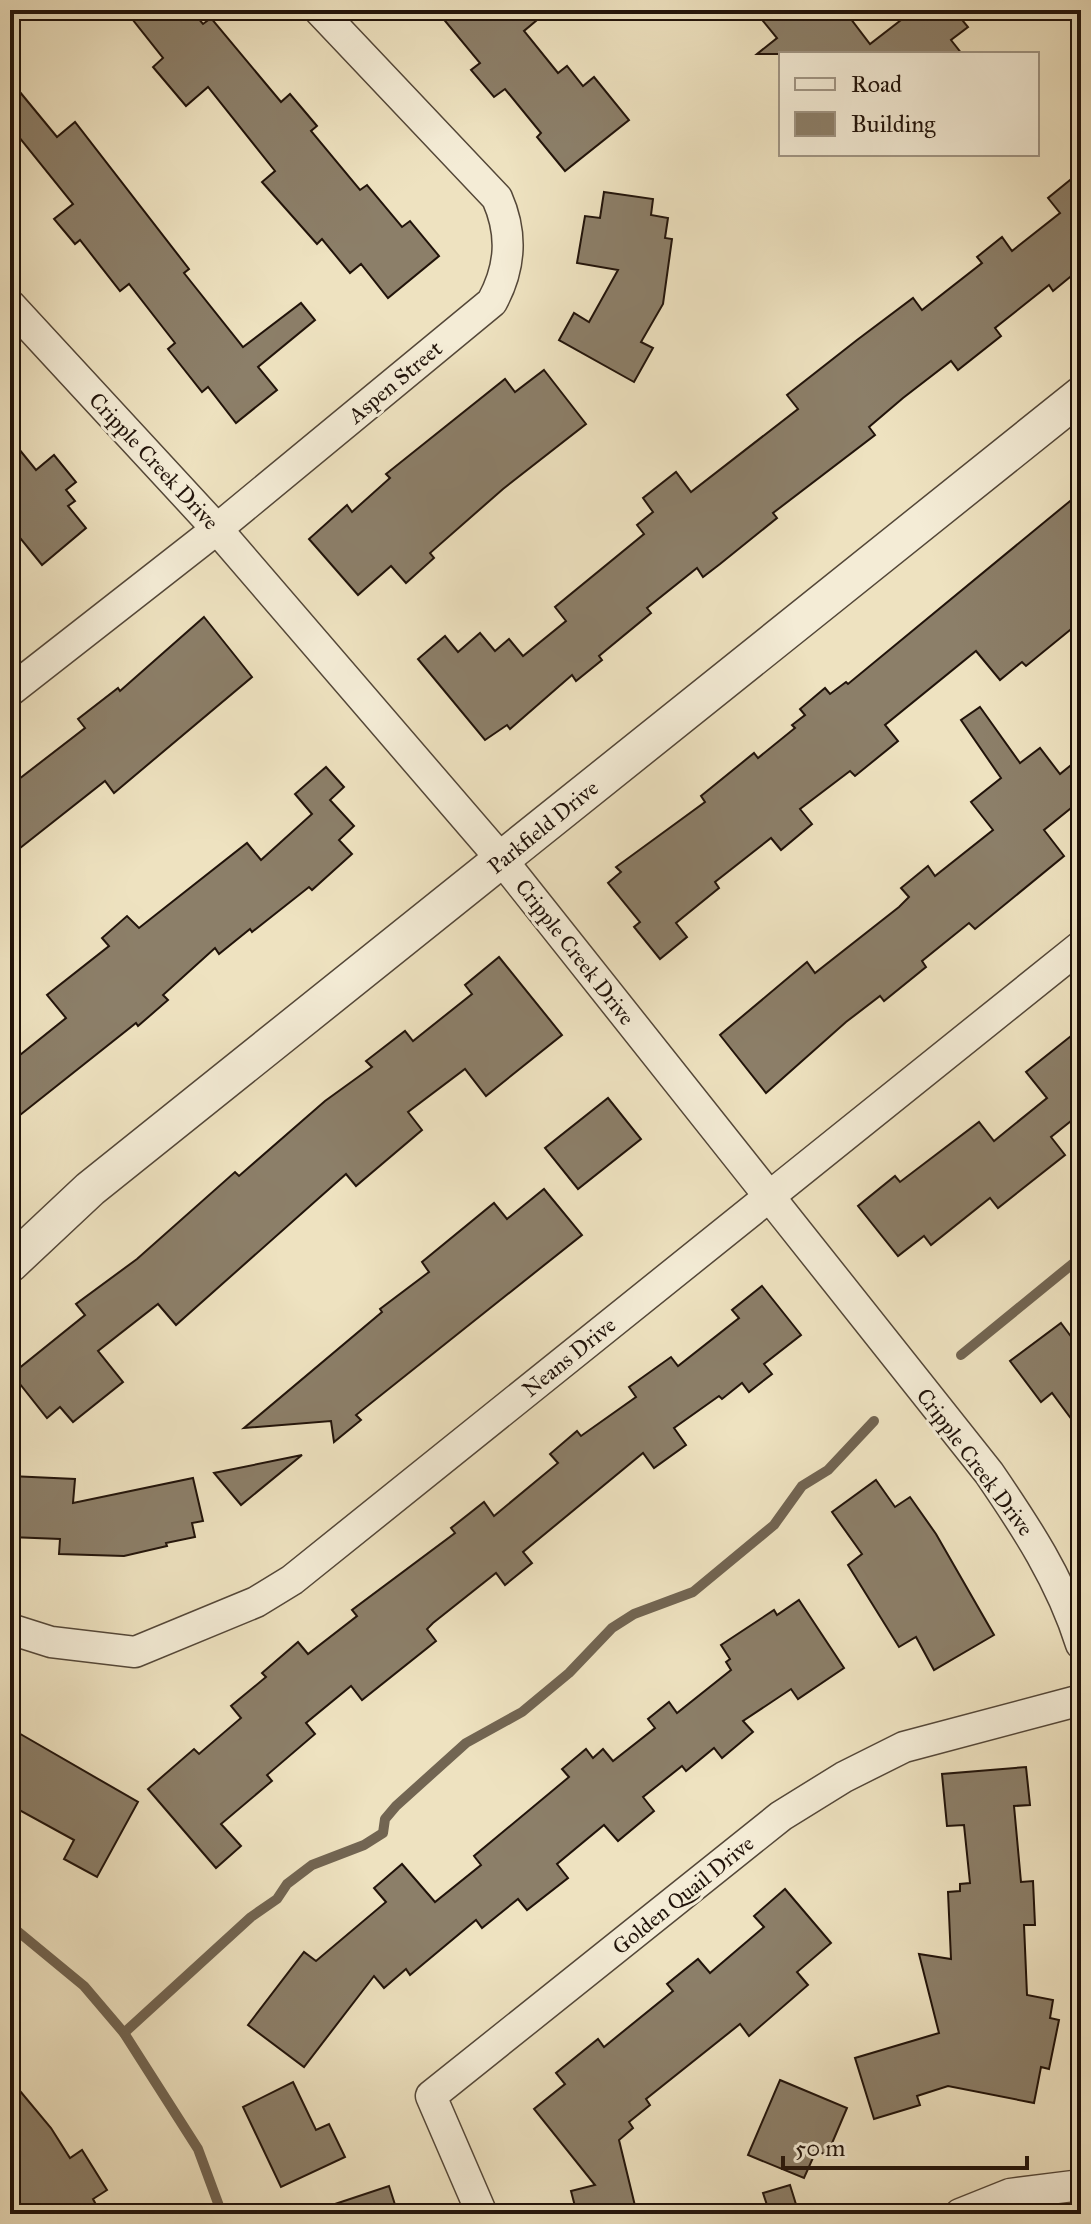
<svg xmlns="http://www.w3.org/2000/svg" width="1091" height="2224" font-family="'IM FELL Great Primer',serif">
<style>
.lines{fill:none;stroke-linecap:round;stroke-linejoin:round}
.stream{stroke:#726552;stroke-width:10}
.building{fill:#8c7f69;stroke:#21130a;stroke-width:2}
.minor-casing{stroke:#544738;stroke-width:33}
.tertiary-casing{stroke:#544738;stroke-width:39}
.minor{stroke:#f4ecd6;stroke-width:30}
.tertiary{stroke:#f4ecd6;stroke-width:36}
.labels{text-anchor:middle;dominant-baseline:central;stroke-width:6;stroke-linejoin:round;paint-order:stroke}
.street-label{font-size:22px;fill:#21130a;stroke:#f4ecd6}
</style>
<rect width="100%" height="100%" fill="#eee2c0"/>
<filter id="stains"><feTurbulence type="fractalNoise" baseFrequency=".0025" numOctaves="4"/><feColorMatrix values="0 0 0 0 .2 0 0 0 0 .09 0 0 0 0 .02 0 0 0 .5 -.17"/></filter>
<radialGradient id="worn" r=".72"><stop offset=".6" stop-color="#630" stop-opacity="0"/><stop offset="1" stop-color="#630" stop-opacity=".3"/></radialGradient>
<g class="lines">
<g class="stream">
<path d="M 961,1355 L 1081,1257"/>
<path d="M 10,1925 L 84,1986 L 124,2033 L 198,2149 L 222,2214"/>
<path d="M 124,2033 L 251,1917 L 277,1899 L 287,1884 L 312,1865 L 364,1845 L 383,1833 L 385,1819 L 396,1806 L 466,1743 L 522,1712 L 569,1673 L 612,1628 L 634,1614 L 693,1592 L 774,1525 L 802,1486 L 828,1470 L 874,1421"/>
</g>
</g>
<g class="building">
<path d="M 125,10 L 191,10 L 203,24 L 211,18 L 281,102 L 290,94 L 317,126 L 311,131 L 360,190 L 367,185 L 402,227 L 410,221 L 439,256 L 388,298 L 361,264 L 350,273 L 322,239 L 317,244 L 262,182 L 275,171 L 208,87 L 186,106 L 153,67 L 163,58 Z"/>
<path d="M 436,10 L 549,10 L 524,31 L 558,73 L 567,66 L 583,86 L 594,77 L 629,120 L 565,171 L 537,137 L 541,133 L 505,89 L 494,97 L 471,70 L 480,63 Z"/>
<path d="M 754,10 L 844,10 L 870,44 L 914,10 L 954,10 L 968,27 L 951,40 L 962,54 L 757,54 L 777,38 Z"/>
<path d="M 10,80 L 57,137 L 75,122 L 189,269 L 184,273 L 243,347 L 301,303 L 315,320 L 258,367 L 277,390 L 236,423 L 208,387 L 202,392 L 168,349 L 175,343 L 129,284 L 120,291 L 80,240 L 75,244 L 54,219 L 73,204 L 10,126 Z"/>
<path d="M 1081,171 L 1081,268 L 1053,291 L 1049,285 L 995,328 L 1001,336 L 958,370 L 951,361 L 903,398 L 869,427 L 875,435 L 773,513 L 777,518 L 720,564 L 703,577 L 697,568 L 647,608 L 651,613 L 599,656 L 602,660 L 576,681 L 572,675 L 510,729 L 507,725 L 485,740 L 418,659 L 445,636 L 458,652 L 480,633 L 495,651 L 509,639 L 523,656 L 566,621 L 555,607 L 644,534 L 637,525 L 653,512 L 643,498 L 676,472 L 691,492 L 798,409 L 787,395 L 857,340 L 913,298 L 922,310 L 982,263 L 977,257 L 1002,237 L 1012,251 L 1060,213 L 1048,198 Z"/>
<path d="M 604,192 L 653,199 L 651,215 L 668,218 L 665,238 L 672,239 L 663,304 L 641,342 L 653,348 L 634,382 L 559,340 L 574,313 L 589,322 L 618,270 L 577,263 L 585,216 L 600,218 Z"/>
<path d="M 544,370 L 586,424 L 503,489 L 430,553 L 434,558 L 406,583 L 391,566 L 358,595 L 309,539 L 347,505 L 352,512 L 390,478 L 386,474 L 505,379 L 515,392 Z"/>
<path d="M 10,438 L 36,470 L 54,455 L 76,482 L 66,490 L 75,501 L 68,506 L 86,528 L 42,565 L 21,539 L 10,546 Z"/>
<path d="M 1081,492 L 1081,621 L 1026,666 L 1022,662 L 1000,680 L 976,651 L 885,725 L 898,741 L 855,776 L 850,771 L 800,809 L 812,824 L 781,850 L 771,838 L 715,882 L 719,888 L 676,923 L 687,937 L 660,959 L 634,927 L 640,922 L 608,883 L 621,872 L 616,867 L 705,802 L 701,796 L 754,753 L 758,758 L 795,728 L 792,725 L 805,715 L 800,709 L 825,688 L 830,694 L 846,682 L 848,684 Z"/>
<path d="M 204,617 L 252,677 L 114,793 L 105,781 L 10,856 L 10,786 L 85,728 L 78,719 L 118,688 L 120,691 Z"/>
<path d="M 980,707 L 1020,763 L 1040,748 L 1060,774 L 1081,757 L 1081,800 L 1044,830 L 1064,856 L 975,929 L 969,923 L 922,961 L 926,967 L 884,1001 L 880,996 L 846,1022 L 766,1093 L 720,1035 L 807,962 L 815,973 L 899,907 L 909,897 L 901,888 L 928,866 L 935,876 L 993,830 L 971,802 L 1001,778 L 961,720 Z"/>
<path d="M 326,767 L 344,787 L 330,800 L 354,826 L 339,840 L 352,854 L 312,890 L 309,887 L 252,932 L 250,929 L 219,954 L 215,948 L 163,995 L 168,1000 L 138,1026 L 136,1023 L 10,1123 L 10,1063 L 66,1018 L 47,995 L 109,946 L 102,938 L 127,916 L 139,928 L 247,843 L 261,860 L 312,814 L 295,794 Z"/>
<path d="M 499,957 L 562,1035 L 486,1096 L 465,1069 L 408,1112 L 422,1130 L 356,1186 L 346,1174 L 176,1325 L 158,1304 L 98,1351 L 123,1382 L 73,1422 L 60,1407 L 47,1418 L 12,1374 L 85,1315 L 76,1304 L 137,1259 L 235,1172 L 239,1176 L 325,1101 L 372,1067 L 366,1061 L 405,1031 L 413,1041 L 472,994 L 465,985 Z"/>
<path d="M 1081,1028 L 1081,1113 L 1051,1137 L 1065,1155 L 998,1208 L 990,1198 L 931,1245 L 924,1236 L 898,1256 L 858,1206 L 895,1176 L 900,1182 L 979,1122 L 994,1141 L 1047,1098 L 1026,1072 Z"/>
<path d="M 608,1098 L 641,1139 L 578,1189 L 545,1148 Z"/>
<path d="M 544,1189 L 582,1235 L 356,1415 L 361,1420 L 334,1442 L 331,1421 L 244,1428 L 382,1312 L 380,1309 L 429,1272 L 422,1262 L 494,1203 L 507,1219 Z"/>
<path d="M 762,1286 L 801,1335 L 764,1364 L 772,1374 L 749,1392 L 742,1383 L 722,1399 L 719,1396 L 674,1428 L 686,1445 L 654,1468 L 643,1453 L 523,1552 L 532,1563 L 505,1585 L 496,1573 L 433,1623 L 427,1629 L 436,1641 L 362,1700 L 351,1686 L 306,1723 L 315,1734 L 267,1775 L 272,1781 L 221,1824 L 241,1846 L 216,1868 L 148,1789 L 194,1749 L 199,1754 L 241,1718 L 231,1706 L 266,1677 L 262,1673 L 298,1642 L 308,1654 L 357,1616 L 352,1610 L 455,1533 L 451,1528 L 484,1502 L 494,1516 L 558,1463 L 550,1454 L 577,1431 L 581,1436 L 636,1397 L 629,1387 L 671,1357 L 678,1366 L 739,1318 L 732,1310 Z"/>
<path d="M 1061,1323 L 1081,1350 L 1081,1432 L 1052,1393 L 1041,1402 L 1010,1361 Z"/>
<path d="M 302,1455 L 241,1505 L 214,1473 Z"/>
<path d="M 10,1476 L 75,1479 L 73,1503 L 193,1478 L 203,1521 L 192,1523 L 195,1537 L 166,1543 L 167,1546 L 124,1556 L 59,1554 L 60,1539 L 10,1537 Z"/>
<path d="M 876,1480 L 895,1507 L 910,1497 L 936,1534 L 994,1635 L 934,1670 L 916,1637 L 899,1647 L 848,1565 L 862,1554 L 832,1512 Z"/>
<path d="M 799,1600 L 844,1668 L 798,1699 L 791,1689 L 743,1721 L 753,1732 L 722,1758 L 714,1748 L 686,1771 L 682,1766 L 643,1797 L 654,1811 L 618,1841 L 604,1825 L 557,1864 L 568,1878 L 527,1910 L 518,1899 L 482,1928 L 476,1920 L 410,1975 L 406,1969 L 384,1988 L 374,1976 L 304,2067 L 248,2025 L 304,1952 L 316,1961 L 386,1902 L 374,1888 L 402,1864 L 435,1902 L 481,1865 L 474,1856 L 569,1777 L 562,1769 L 586,1749 L 593,1758 L 603,1749 L 613,1761 L 655,1728 L 648,1719 L 669,1702 L 677,1713 L 731,1670 L 726,1662 L 730,1659 L 721,1645 L 774,1610 L 777,1615 Z"/>
<path d="M 10,1728 L 138,1802 L 97,1877 L 64,1859 L 74,1840 L 10,1805 Z"/>
<path d="M 1026,1767 L 1030,1805 L 1014,1806 L 1021,1882 L 1033,1881 L 1035,1925 L 1024,1925 L 1027,1995 L 1053,2000 L 1050,2018 L 1059,2020 L 1049,2069 L 1041,2067 L 1034,2103 L 948,2086 L 917,2096 L 920,2105 L 874,2119 L 855,2058 L 939,2033 L 919,1954 L 951,1959 L 948,1892 L 960,1891 L 960,1884 L 970,1883 L 964,1825 L 947,1826 L 942,1774 Z"/>
<path d="M 785,1889 L 831,1943 L 797,1972 L 808,1985 L 749,2036 L 740,2024 L 646,2099 L 650,2105 L 629,2122 L 633,2128 L 619,2140 L 637,2214 L 577,2214 L 571,2191 L 595,2185 L 534,2109 L 565,2084 L 556,2073 L 598,2039 L 604,2047 L 673,1991 L 667,1984 L 698,1959 L 710,1973 L 764,1927 L 754,1916 Z"/>
<path d="M 10,2079 L 51,2128 L 70,2158 L 82,2150 L 107,2190 L 93,2199 L 101,2214 L 27,2214 L 10,2187 Z"/>
<path d="M 780,2080 L 847,2108 L 827,2155 L 816,2151 L 804,2178 L 748,2155 Z"/>
<path d="M 293,2082 L 316,2130 L 329,2124 L 345,2157 L 281,2187 L 243,2107 Z"/>
<path d="M 790,2185 L 799,2214 L 770,2214 L 763,2193 Z"/>
<path d="M 389,2186 L 398,2214 L 321,2214 L 320,2209 Z"/>
</g>
<g class="lines">
<g class="minor-casing">
<g id="minor">
<path d="M 10,305 L 217,529 L 502,860 L 989,1473 C 1026,1527 1061,1580 1081,1644"/>
<path d="M 10,691 L 217,529 L 492,302 C 511,267 513,234 497,198 L 319,10"/>
<path d="M 10,1629 L 51,1642 L 135,1652 L 256,1602 L 292,1580 L 1081,946"/>
<path d="M 482,2214 L 431,2096 L 781,1816 L 844,1777 L 904,1747 L 1081,1700"/>
<path d="M 960,2214 L 1010,2194 L 1081,2185"/>
</g>
</g>
<g class="tertiary-casing">
<path id="tertiary" d="M 10,1264 L 90,1189 L 1081,395"/>
</g>
<use href="#minor" class="minor"/>
<use href="#tertiary" class="tertiary"/>
</g>
<g class="labels">
<g class="street-label">
<text transform="translate(395 382) rotate(-40)">Aspen Street</text>
<text transform="translate(154 461) rotate(47)">Cripple Creek Drive</text>
<text transform="translate(543 827) rotate(-39)">Parkfield Drive</text>
<text transform="translate(575 952) rotate(52)">Cripple Creek Drive</text>
<text transform="translate(569 1357) rotate(-39)">Neans Drive</text>
<text transform="translate(975 1462) rotate(53)">Cripple Creek Drive</text>
<text transform="translate(683 1895) rotate(-39)">Golden Quail Drive</text>
</g>
</g>
<rect width="1091" height="2224" fill="none" stroke="#eee2c0" stroke-width="40"/>
<rect x="12" y="12" width="1067" height="2200" fill="none" stroke="#21130a" stroke-width="4"/>
<rect x="20" y="20" width="1051" height="2184" fill="none" stroke="#21130a" stroke-width="2"/>
<rect x="779" y="52" width="260" height="104" fill="#f4ecd6" stroke="#a09584" stroke-width="2"/>
<rect x="795" y="78" width="40" height="12" fill="#f4ecd6" stroke="#a09584" stroke-width="2"/>
<text x="851" y="92" font-size="24" fill="#21130a">Road</text>
<rect x="795" y="112" width="40" height="24" fill="#8c7f69" stroke="#a09584" stroke-width="2"/>
<text x="851" y="132" font-size="24" fill="#21130a">Building</text>
<path d="M783 2156v12h244v-12" fill="none" stroke="#21130a" stroke-width="4"/>
<text x="795" y="2156" font-size="24" fill="#21130a" stroke="#f4ecd6" stroke-width="6" paint-order="stroke">50 m</text>
<rect width="100%" height="100%" filter="url(#stains)"/>
<rect width="100%" height="100%" fill="url(#worn)"/>
</svg>
